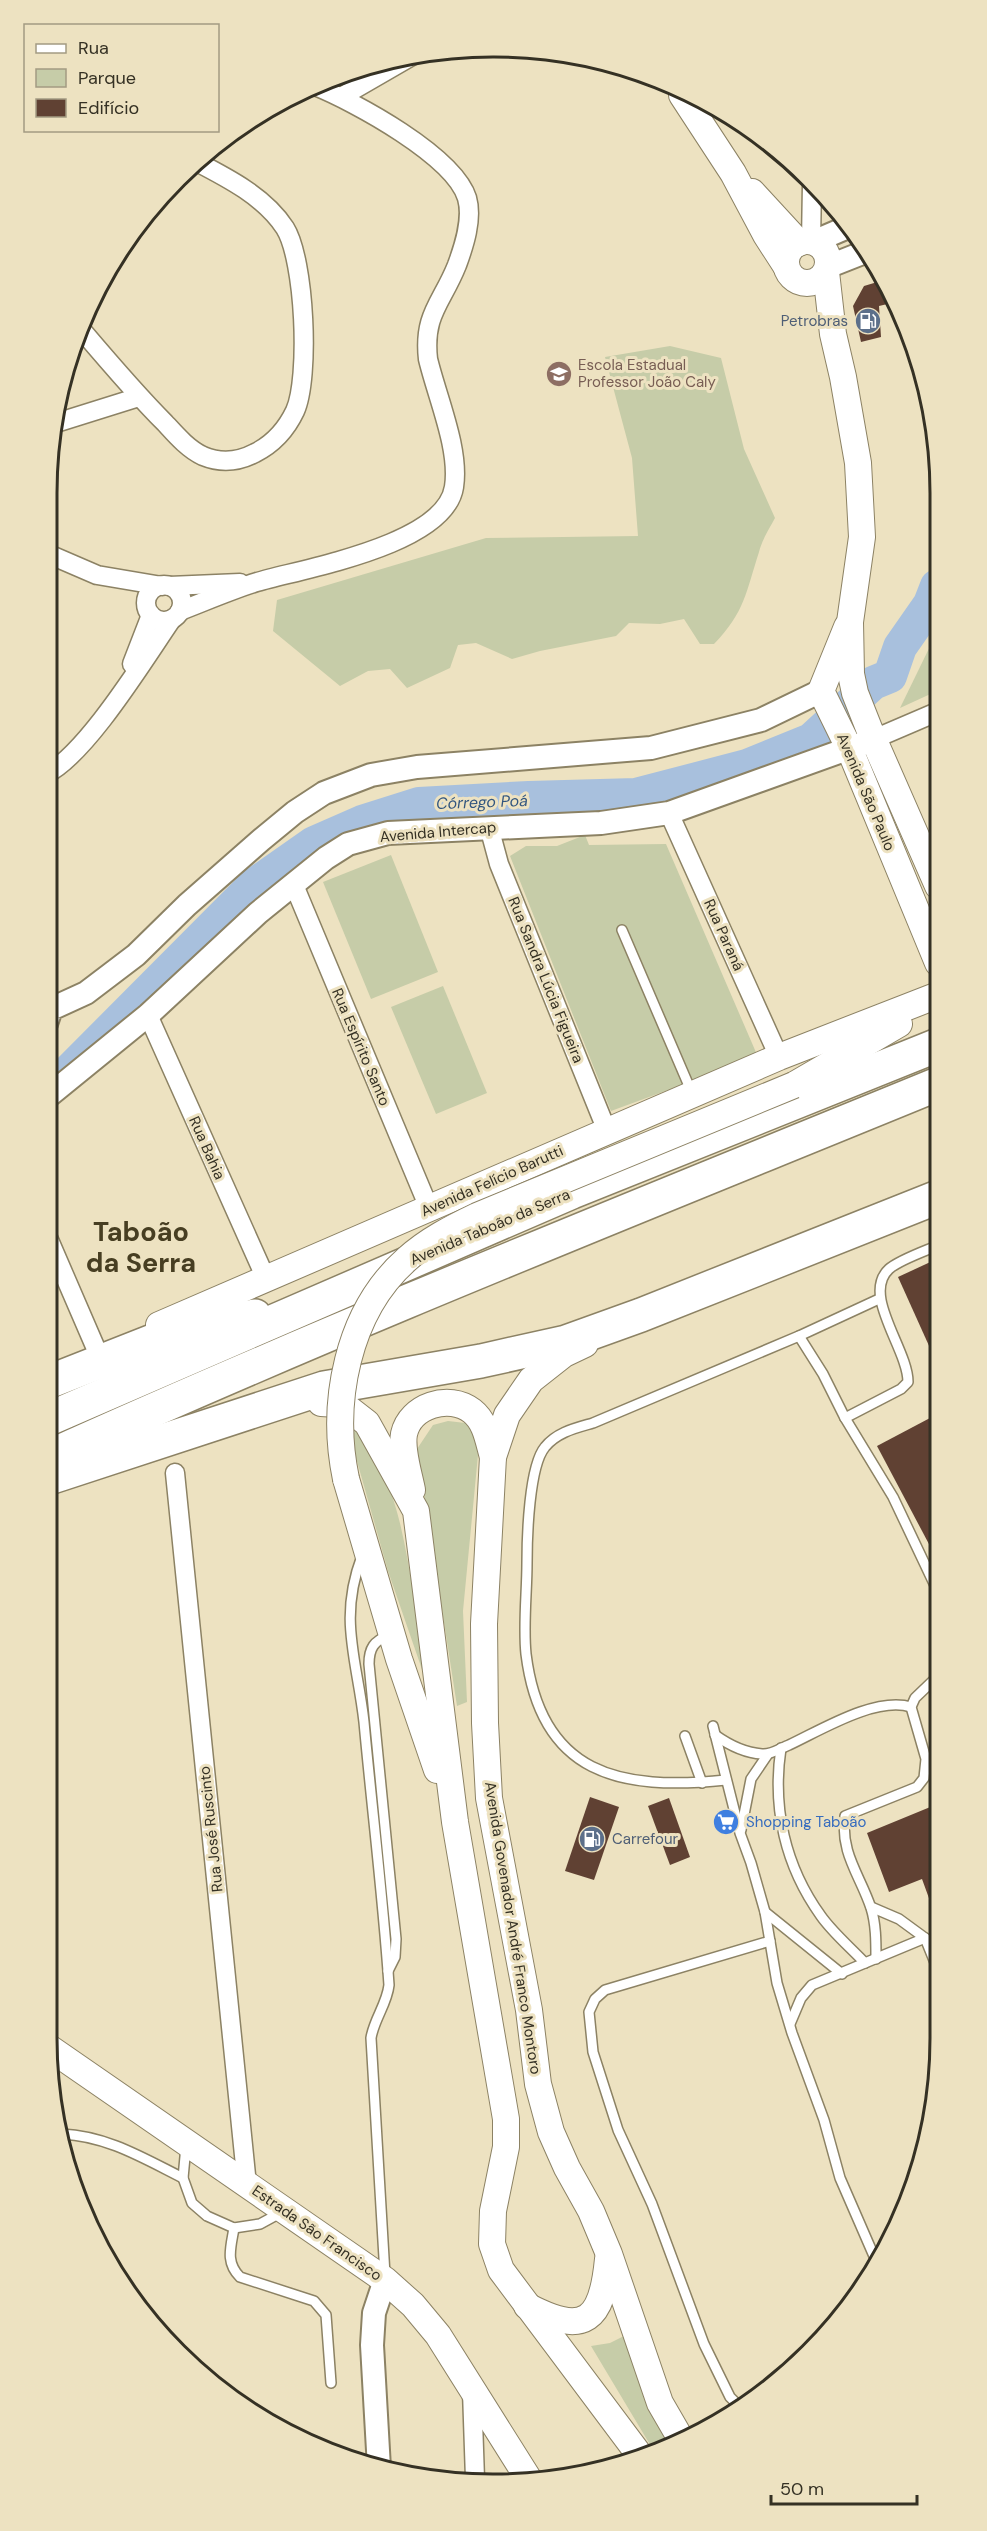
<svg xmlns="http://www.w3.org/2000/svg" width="987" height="2531" font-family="'DM Sans',sans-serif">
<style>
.green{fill:#c6cca8}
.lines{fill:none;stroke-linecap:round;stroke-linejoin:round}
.river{stroke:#a8c0dd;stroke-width:34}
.building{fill:#604133}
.service-casing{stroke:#8c8264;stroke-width:12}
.minor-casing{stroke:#8c8264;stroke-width:21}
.tertiary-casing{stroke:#8c8264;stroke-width:26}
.secondary-casing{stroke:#8c8264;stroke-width:28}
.motorway-casing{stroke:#8c8264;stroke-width:36}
.service{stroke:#fff;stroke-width:9}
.minor{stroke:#fff;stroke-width:18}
.tertiary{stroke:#fff;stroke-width:22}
.secondary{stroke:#fff;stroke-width:26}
.motorway{stroke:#fff;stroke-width:33}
.secondary-bridge-casing{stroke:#8c8264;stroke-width:28;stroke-linecap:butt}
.secondary-bridge{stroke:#fff;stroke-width:26}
.labels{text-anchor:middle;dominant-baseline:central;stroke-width:6;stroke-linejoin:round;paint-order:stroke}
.service-label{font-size:15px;fill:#4e5e75;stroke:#ede2c1;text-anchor:end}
.education-label{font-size:15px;fill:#785e54;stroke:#ede2c1;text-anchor:start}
.street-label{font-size:15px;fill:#353124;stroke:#ede2c1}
.shop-label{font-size:15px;fill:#366cbe;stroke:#ede2c1;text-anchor:start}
.water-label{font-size:16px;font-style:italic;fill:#32567f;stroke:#ede2c1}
.town-label{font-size:27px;font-weight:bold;fill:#473e22;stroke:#ede2c1}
.rim{fill:none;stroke:#353124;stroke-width:3}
</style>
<rect width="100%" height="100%" fill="#ede2c1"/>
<g class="green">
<path d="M 670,346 L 721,358 L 744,449 L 775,518 C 769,529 762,540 759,552 C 746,592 745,612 714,644 L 700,644 L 684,619 L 660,624 L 629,623 L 616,636 L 540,651 L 512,659 L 476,643 L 458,645 L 450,668 L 407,688 L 390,669 L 368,671 L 340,686 L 273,631 L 277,600 L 486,538 L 638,536 L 632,458 L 605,357 Z"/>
<path d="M 937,632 L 937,691 L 900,708 Z"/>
<path d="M 585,835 L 589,845 L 666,844 L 758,1057 L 611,1111 L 510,856 L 526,846 L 557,846 Z"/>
<path d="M 391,855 L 438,972 L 371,999 L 323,882 Z"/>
<path d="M 443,986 L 487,1093 L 436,1114 L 391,1007 Z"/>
<path d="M 448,1421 L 474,1424 L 478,1455 L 463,1611 L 467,1702 L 457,1706 L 417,1449 L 433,1425 Z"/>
<path d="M 355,1429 C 396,1474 404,1540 414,1597 C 422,1634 429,1672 436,1710 L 388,1571 L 351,1440 Z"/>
<path d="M 626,2335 L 675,2445 L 655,2453 L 591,2346 L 610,2343 Z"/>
</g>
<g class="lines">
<path class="river" d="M 70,1070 L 254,885 L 314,843 L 362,822 L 419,804 L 529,798 L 636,795 L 747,766 L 811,740 L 873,683 L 890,676 L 900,647 L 930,604 L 937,586"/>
</g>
<g class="building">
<path d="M 884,280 L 896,302 L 879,306 L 881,337 L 861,342 L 853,306 L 864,286 Z"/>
<path d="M 939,1258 L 939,1368 L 898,1277 Z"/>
<path d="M 930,1418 L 939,1435 L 939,1563 L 877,1446 Z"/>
<path d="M 590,1797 L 619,1807 L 594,1880 L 565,1871 Z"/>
<path d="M 669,1798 L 690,1857 L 670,1865 L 648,1806 Z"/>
<path d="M 940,1803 L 940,1923 L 938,1923 L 922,1879 L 889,1892 L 867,1833 Z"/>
</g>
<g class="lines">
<g class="service-casing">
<g id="service">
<path d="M 622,930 L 692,1093"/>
<path d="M 799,1336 L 823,1374 L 845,1418 L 893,1497 L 939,1594"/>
<path d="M 845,1418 L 901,1389 L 908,1382 C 908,1349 861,1295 889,1269 C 899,1260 925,1251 939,1245"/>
<path d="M 362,1556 C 338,1619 357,1659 364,1722 C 372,1809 383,1897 389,1985 C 387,2004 374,2019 371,2038 L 385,2275"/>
<path d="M 713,1726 L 740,1833 L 751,1863 L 765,1912 L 777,1983 L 792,2033 L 824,2120 L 840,2178 L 877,2263"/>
<path d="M 715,1735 C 729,1745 746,1753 762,1754 C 771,1755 781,1748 789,1745 C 821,1730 876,1696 911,1707"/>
<path d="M 685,1736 L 702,1783"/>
<path d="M 781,1748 C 772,1808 785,1866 821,1916 C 833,1933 851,1948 865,1963"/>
<path d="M 726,1780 C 620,1791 541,1775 526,1654 C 523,1625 527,1592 527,1563 C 527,1537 529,1466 545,1447 C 557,1432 576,1428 593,1423 L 799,1336 L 879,1299"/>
<path d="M 741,1830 L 751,1779 L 768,1754"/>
<path d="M 871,1907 L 899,1919 L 925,1938 L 940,1975"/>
<path d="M 765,1912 L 842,1974"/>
<path d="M 876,1959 C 876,1941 876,1924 871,1908 C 860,1875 840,1853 845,1816 L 917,1787 L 924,1778 L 926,1759 L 911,1707 L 915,1698 L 940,1674"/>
<path d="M 388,1971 L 395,1957 L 396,1939 L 369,1664 C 369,1648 374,1641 389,1635"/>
<path d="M 790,2024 L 801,1998 L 812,1985 L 925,1938"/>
<path d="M 62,2134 C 107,2136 143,2158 183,2178"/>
<path d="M 186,2146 L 183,2178 L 192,2203 L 207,2216 L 234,2228 L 260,2224 L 282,2212"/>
<path d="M 234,2228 C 231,2247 225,2262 240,2277 L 314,2301 L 326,2315 L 331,2383"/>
<path d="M 746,2406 L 738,2405 L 730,2397 L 704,2344 L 652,2204 L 618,2130 L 593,2052 L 589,2012 L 595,1999 L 605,1990 L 770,1941"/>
</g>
</g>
<g class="minor-casing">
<g id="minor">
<path d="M 341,97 L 412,56"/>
<path d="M 811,242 L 812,184"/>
<path d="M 80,328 C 108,361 135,393 165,423 C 176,435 188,449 203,456 C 220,463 238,462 255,453 C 273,444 286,430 295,411 C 310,378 305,260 285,228 C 265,197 228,178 195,161"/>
<path d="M 56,423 L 139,397"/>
<path d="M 46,553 L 97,575 L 162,586"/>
<circle cx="164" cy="603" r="18"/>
<path d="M 169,586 L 240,583"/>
<path d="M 180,611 C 206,601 231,590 257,582 C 305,568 445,545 454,487 C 460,449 437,397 428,359 C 423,314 442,303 457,265 C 464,246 473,219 467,198 C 454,156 355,102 315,86"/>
<path d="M 132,664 L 151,615"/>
<path d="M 874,739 L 937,712"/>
<path d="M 46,774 C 86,755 145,658 172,619"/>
<path d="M 669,813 L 779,1057"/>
<path d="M 489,827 L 499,864 L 607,1131"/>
<path d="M 294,885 L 429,1208"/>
<path d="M 148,1015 L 267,1281"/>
<path d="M 46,1233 L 97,1351"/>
<path d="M 175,1473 L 247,2185"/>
<path d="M 472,2391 L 475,2479"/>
</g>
</g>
<g class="tertiary-casing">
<g id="tertiary">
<path d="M 813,242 L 848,227"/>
<path d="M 827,267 L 865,252"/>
<path d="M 46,1024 L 51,1009 L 86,993 L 136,955 L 187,905 L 261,840 L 295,812 L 324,793 L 371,775 L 417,767 L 651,748 L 761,720 L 821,691"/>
<path d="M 46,1098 L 148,1015 L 258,913 L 326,858 L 348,844 L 388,833 L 601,823 L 669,813 L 864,743"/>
<path d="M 379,2468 L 372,2345 L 374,2313 L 385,2280"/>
</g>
</g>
<g class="secondary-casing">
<g id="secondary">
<path d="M 682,95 L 733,173 L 766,235 L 786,266"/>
<path d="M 752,192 L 799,243"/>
<circle cx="807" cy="262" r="21"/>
<path d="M 826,272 L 833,334 L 843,377 L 858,463 L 862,537 L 850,622 L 851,674 L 855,693 L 870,731 L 938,886"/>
<path d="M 847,627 L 821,691 L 850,750 L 938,963"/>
<path d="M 794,1085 L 899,1024"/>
<path d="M 159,1325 L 779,1057 L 938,995"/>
<path d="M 585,1344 L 564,1354 L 531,1380 L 507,1415 L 493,1457 L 484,1624 L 485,1723 L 489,1798 L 529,2010 L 538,2084 L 551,2132 L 567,2168 L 591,2211 L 609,2254 L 660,2403 L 682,2441"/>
<path d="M 321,1403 L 337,1404 L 349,1409 L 367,1423 L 416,1511 L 455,1822 L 506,2119 L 506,2147 L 493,2211 L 492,2244 L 501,2270 L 641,2457"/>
<path d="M 346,1479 L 399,1659 L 437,1770"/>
<path d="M 412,1490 C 409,1474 401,1450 404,1434 C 410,1406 449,1393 472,1411 C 486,1422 488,1440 493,1457"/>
<path d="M 48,2047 L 385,2280 L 413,2305 L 438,2335 L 528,2478"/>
<path d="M 527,2306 C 586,2337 602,2320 608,2259"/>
</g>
</g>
<g class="motorway-casing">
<g id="motorway">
<path d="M 46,1383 L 178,1331 L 255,1316"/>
<path d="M 46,1420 L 572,1192 L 938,1045"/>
<path d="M 46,1458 C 340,1325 640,1206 938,1084"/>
<path d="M 46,1479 L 324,1388 L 481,1361 L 566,1342 L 641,1315 L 938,1197"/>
</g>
</g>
<use href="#service" class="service"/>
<use href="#minor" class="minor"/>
<use href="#tertiary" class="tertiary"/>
<use href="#secondary" class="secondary"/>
<use href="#motorway" class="motorway"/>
<g class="secondary-bridge-casing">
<path id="secondary-bridge" d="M 346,1479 C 330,1403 347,1312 407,1259 C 428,1240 452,1228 477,1216 L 794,1085"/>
</g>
<use href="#secondary-bridge" class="secondary-bridge"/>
</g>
<defs>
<g id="fuel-disc" transform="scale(1.35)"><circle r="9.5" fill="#5c6f8a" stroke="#ede2c1"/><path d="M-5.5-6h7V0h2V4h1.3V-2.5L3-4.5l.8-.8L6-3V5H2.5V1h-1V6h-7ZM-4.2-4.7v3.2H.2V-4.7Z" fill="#fff"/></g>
<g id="school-disc" transform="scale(1.35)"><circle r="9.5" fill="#8d6e63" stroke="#ede2c1"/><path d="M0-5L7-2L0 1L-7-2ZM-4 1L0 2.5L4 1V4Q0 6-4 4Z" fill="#fff"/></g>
<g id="supermarket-disc" transform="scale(1.35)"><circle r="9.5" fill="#3f7fe0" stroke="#ede2c1"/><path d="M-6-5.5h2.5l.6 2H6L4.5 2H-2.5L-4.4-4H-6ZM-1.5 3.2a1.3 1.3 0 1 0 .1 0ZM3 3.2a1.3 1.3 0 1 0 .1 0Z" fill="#fff"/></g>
</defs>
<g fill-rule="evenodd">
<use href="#fuel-disc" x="868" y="321"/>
<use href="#school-disc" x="559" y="374"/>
<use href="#supermarket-disc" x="726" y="1822"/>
<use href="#fuel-disc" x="592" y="1839"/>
</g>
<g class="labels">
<g class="service-label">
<text x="848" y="321">Petrobras</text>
<text x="612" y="1839" text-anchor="start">Carrefour</text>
</g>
<g class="education-label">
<text x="578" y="365">Escola Estadual<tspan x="578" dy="17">Professor João Caly</tspan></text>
</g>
<g class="street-label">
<text transform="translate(866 792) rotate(67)">Avenida São Paulo</text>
<text transform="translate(438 832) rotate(-5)">Avenida Intercap</text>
<text transform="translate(724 935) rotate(66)">Rua Paraná</text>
<text transform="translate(546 980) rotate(68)">Rua Sandra Lúcia Figueira</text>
<text transform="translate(361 1047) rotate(67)">Rua Espírito Santo</text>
<text transform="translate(207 1148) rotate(66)">Rua Bahia</text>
<text transform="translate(492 1181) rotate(-24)">Avenida Felício Barutti</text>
<text transform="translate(490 1227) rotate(-23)">Avenida Taboão da Serra</text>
<text transform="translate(211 1829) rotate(-96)">Rua José Ruscinto</text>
<text transform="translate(513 1928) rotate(81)">Avenida Govenador André Franco Montoro</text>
<text transform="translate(317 2233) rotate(35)">Estrada São Francisco</text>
</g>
<g class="shop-label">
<text x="746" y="1822">Shopping Taboão</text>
</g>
<g class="water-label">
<text transform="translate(482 802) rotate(-2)">Córrego Poá</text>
</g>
<g class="town-label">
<text x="141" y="1231">Taboão<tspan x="141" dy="31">da Serra</tspan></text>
</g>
</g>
<path d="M0 0H987V2531H0ZM493 57H494A436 436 0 0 1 930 493V2038A436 436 0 0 1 494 2474H493A436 436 0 0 1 57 2038V493A436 436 0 0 1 493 57Z" fill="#ede2c1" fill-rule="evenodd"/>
<path class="rim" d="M493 57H494A436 436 0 0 1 930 493V2038A436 436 0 0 1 494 2474H493A436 436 0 0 1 57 2038V493A436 436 0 0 1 493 57Z"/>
<rect x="24" y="24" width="195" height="108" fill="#ede2c1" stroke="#a39b82" stroke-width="1.5"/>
<rect x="36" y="44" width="30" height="9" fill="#ffffff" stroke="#a39b82" stroke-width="1.5"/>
<text x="78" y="54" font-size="18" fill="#353124">Rua</text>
<rect x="36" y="69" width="30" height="18" fill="#c6cca8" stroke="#a39b82" stroke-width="1.5"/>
<text x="78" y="84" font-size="18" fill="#353124">Parque</text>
<rect x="36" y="99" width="30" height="18" fill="#604133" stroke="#a39b82" stroke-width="1.5"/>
<text x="78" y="114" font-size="18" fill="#353124">Edifício</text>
<path d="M771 2495v9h146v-9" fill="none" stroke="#353124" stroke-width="3"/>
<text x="780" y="2495" font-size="18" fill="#353124" stroke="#ede2c1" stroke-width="4.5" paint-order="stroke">50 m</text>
</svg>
